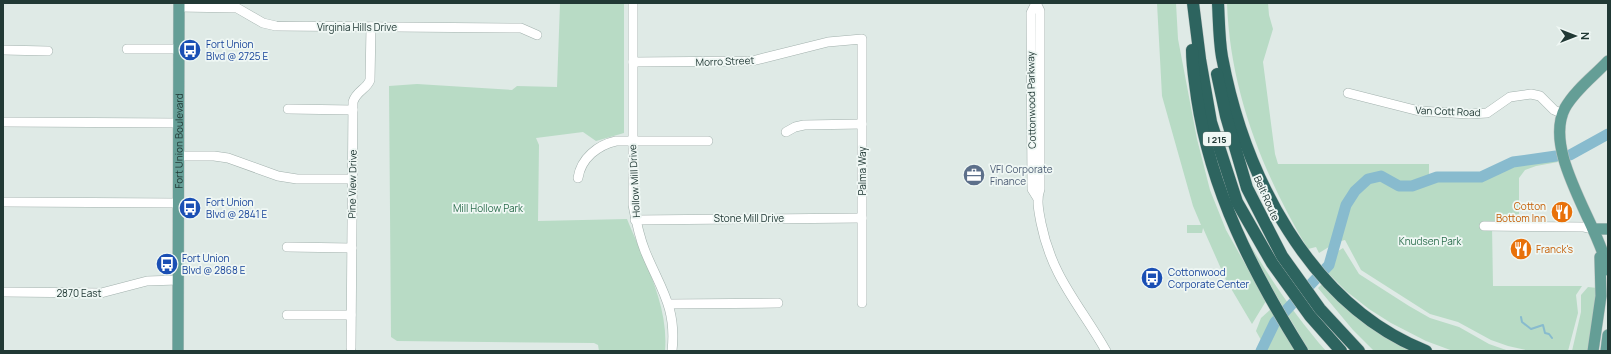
<svg xmlns="http://www.w3.org/2000/svg" width="1611" height="354" font-family="Manrope,sans-serif">
<style>
.green{fill:#b8dbc5}
.lines{fill:none;stroke-linecap:round;stroke-linejoin:round}
.stream{stroke:#88bbce;stroke-width:2}
.river{stroke:#88bbce;stroke-width:11}
.minor-casing{stroke:#a2b1ad;stroke-width:10}
.major-casing{stroke:#bcc4c2;stroke-width:12}
.highway-casing{stroke:#bcc4c2;stroke-width:13}
.minor{stroke:#fff;stroke-width:9}
.major{stroke:#649e96;stroke-width:11}
.highway{stroke:#2d645f;stroke-width:12}
.labels{text-anchor:middle;dominant-baseline:central;stroke-width:3.5;stroke-linejoin:round;paint-order:stroke}
.shield{fill:#eff7f4;stroke:#5f726e;stroke-width:1}
.shield-label{font-size:9px;font-weight:bold;fill:#213935}
.street-label{font-size:10px;fill:#213935;stroke:#eff7f4}
.transit-label{font-size:10px;fill:#164399;stroke:#eff7f4;text-anchor:start}
.service-label{font-size:10px;fill:#4e5e75;stroke:#eff7f4;text-anchor:start}
.food-label{font-size:10px;fill:#c56008;stroke:#eff7f4;text-anchor:end}
.park-label{font-size:10px;fill:#2c6e4d;stroke:#eff7f4}
</style>
<rect width="100%" height="100%" fill="#dfeae6"/>
<g class="green">
<path d="M 560,3 L 624,3 L 624,133 L 596,141 L 583,132 L 536,138 L 539,145 L 538,221 L 627,219 C 644,261 669,305 665,351 L 599,351 L 598,345 L 594,343 L 397,341 L 391,337 L 389,86 L 417,84 L 512,90 L 517,86 L 557,87 Z"/>
<path d="M 1157,3 L 1176,3 L 1178,39 L 1197,139 L 1210,190 L 1226,230 L 1266,301 L 1252,324 L 1226,280 L 1203,228 L 1202,233 L 1187,233 L 1187,225 L 1201,225 L 1193,206 L 1162,96 Z"/>
<path d="M 1227,3 L 1268,3 L 1269,15 L 1273,29 L 1263,62 L 1275,154 L 1278,164 L 1429,164 L 1429,180 L 1437,177 L 1481,177 L 1513,162 L 1556,156 L 1558,162 L 1536,166 L 1525,170 L 1519,178 L 1519,223 L 1492,226 L 1493,286 L 1582,286 L 1576,295 L 1578,313 L 1568,351 L 1530,351 L 1508,346 L 1491,340 L 1458,322 L 1430,314 L 1361,270 L 1345,240 L 1337,242 L 1319,253 L 1316,247 L 1308,249 C 1263,174 1230,91 1227,3 Z"/>
<path d="M 1241,229 C 1266,273 1293,313 1326,351 L 1309,351 L 1269,283 Z"/>
<path d="M 1343,248 L 1359,274 L 1409,306 L 1430,318 L 1459,327 L 1489,344 L 1509,351 L 1453,351 L 1426,341 L 1391,323 L 1369,309 L 1346,291 L 1328,273 L 1332,267 L 1335,253 Z"/>
<path d="M 1322,284 L 1392,341 L 1413,351 L 1374,351 L 1353,330 L 1318,288 Z"/>
<path d="M 1588,287 L 1597,288 L 1588,347 L 1587,351 L 1572,351 L 1581,312 L 1581,295 Z"/>
<path d="M 1271,309 L 1296,351 L 1267,351 L 1256,331 L 1261,318 Z"/>
</g>
<g class="lines">
<path class="stream" d="M 1521,317 L 1522,322 L 1531,329 L 1543,325 L 1545,333 L 1549,334 L 1552,338"/>
<g class="river">
<path d="M 1570,155 L 1608,134"/>
<path d="M 1261,351 L 1275,322 L 1329,265 L 1346,205 L 1355,191 L 1368,179 L 1381,176 L 1399,186 L 1412,186 L 1437,177 L 1481,177 L 1513,162 L 1556,156"/>
</g>
<g class="minor-casing">
<g id="minor">
<path d="M 633,3 L 633,205 C 636,221 639,236 645,251 C 660,288 677,307 672,351"/>
<path d="M 1036,3 L 1040,11 L 1040,189 C 1036,200 1039,212 1041,223 C 1052,278 1080,305 1106,351"/>
<path d="M 1036,3 L 1031,13 L 1032,189 L 1037,197"/>
<path d="M 179,7 L 237,8 L 263,23 L 276,26 L 521,28 L 537,35"/>
<path d="M 127,49 L 179,49"/>
<path d="M 3,50 L 48,51"/>
<path d="M 633,62 L 752,61 L 828,42 L 862,39 L 862,303"/>
<path d="M 1348,93 L 1419,111 L 1469,114 L 1487,113 L 1510,97 L 1531,94 L 1540,96 L 1554,110 L 1563,114"/>
<path d="M 288,109 L 353,110"/>
<path d="M 3,122 L 179,123"/>
<path d="M 786,132 L 795,127 L 804,125 L 862,124"/>
<path d="M 179,156 L 214,156 L 228,158 L 278,176 L 297,179 L 352,179"/>
<path d="M 578,178 C 581,158 598,145 616,141 L 708,141"/>
<path d="M 3,202 L 178,203"/>
<path d="M 635,220 L 862,218"/>
<path d="M 1484,226 L 1584,227 L 1593,229"/>
<path d="M 287,247 L 352,248"/>
<path d="M 3,292 L 101,293 L 147,281 L 178,280"/>
<path d="M 669,304 L 778,303"/>
<path d="M 287,315 L 351,315"/>
<path d="M 351,348 L 353,102 C 356,91 367,89 370,80 L 371,27"/>
</g>
</g>
<g class="major-casing">
<g id="major">
<path d="M 1608,61 C 1594,76 1575,90 1565,108 C 1542,152 1599,225 1608,270"/>
<path d="M 1593,229 L 1608,229"/>
<path id="s1" d="M 178,351 L 179,3"/>
<path d="M 1593,351 L 1601,296 L 1600,257"/>
<path d="M 1606,351 L 1608,335"/>
</g>
</g>
<g class="highway-casing">
<g id="highway">
<path d="M 1193,3 L 1200,59 L 1211,122 L 1237,202 L 1272,263 L 1310,316 L 1341,351"/>
<path d="M 1218,3 C 1219,21 1219,40 1222,57 C 1244,174 1309,305 1426,351"/>
<path d="M 1192,50 C 1192,67 1195,82 1197,98 C 1211,191 1253,273 1302,351"/>
<path d="M 1217,74 L 1226,116 L 1247,188 L 1282,256 L 1320,309 L 1359,351"/>
</g>
</g>
<use href="#minor" class="minor"/>
<use href="#major" class="major"/>
<use href="#highway" class="highway"/>
</g>
<defs>
<g id="bus-disc" transform="scale(1.15)"><circle r="9.5" fill="#1a4fb4" stroke="#eff7f4"/><path d="M-5-6H5V4H4V6H2V4H-2V6H-4V4H-5ZM-3.5-4V0h7V-4ZM-3.5 1.2v1.5H-2V1.2ZM2 1.2v1.5H3.5V1.2Z" fill="#fff"/></g>
<g id="office-disc" transform="scale(1.15)"><circle r="9.5" fill="#5c6f8a" stroke="#eff7f4"/><path d="M-6-3h4V-5.5h4V-3h4V5H-6ZM-1-4.5V-3h2v-1.5ZM-6 0V1H6V0Z" fill="#fff"/></g>
<g id="restaurant-disc" transform="scale(1.15)"><circle r="9.5" fill="#e8710a" stroke="#eff7f4"/><path d="M-5-6h1v4h1v-4h1v4h1v-4h1v5L-1.5 .5V6h-2V.5L-5-1ZM5-6V6H3V1.5H1.5Q1.5-4 5-6Z" fill="#fff"/></g>
</defs>
<g fill-rule="evenodd">
<use href="#bus-disc" x="190" y="50"/>
<use href="#office-disc" x="974" y="175"/>
<use href="#bus-disc" x="190" y="208"/>
<use href="#restaurant-disc" x="1562" y="212"/>
<use href="#restaurant-disc" x="1521" y="249"/>
<use href="#bus-disc" x="167" y="264"/>
<use href="#bus-disc" x="1152" y="278"/>
</g>
<g class="labels">
<rect class="shield" x="1203" y="132" width="28" height="14" rx="3"/>
<g class="shield-label">
<text x="1217" y="139">I 215</text>
</g>
<g class="street-label">
<text x="357" y="27">Virginia Hills Drive</text>
<text transform="translate(725 61) rotate(-2)">Morro Street</text>
<text transform="translate(1031 100) rotate(-91)">Cottonwood Parkway</text>
<text transform="translate(1448 111) rotate(2)">Van Cott Road</text>
<text stroke="none"><textPath href="#s1" startOffset="210">Fort Union Boulevard</textPath></text>
<text transform="translate(862 171) rotate(-90)">Palma Way</text>
<text transform="translate(634 181) rotate(-93)">Hollow Mill Drive</text>
<text transform="translate(352 184) rotate(-89)">Pine View Drive</text>
<text transform="translate(1267 198) rotate(66)">Belt Route</text>
<text x="749" y="218">Stone Mill Drive</text>
<text x="79" y="293">2870 East</text>
</g>
<g class="transit-label">
<text x="206" y="44">Fort Union<tspan x="206" dy="12">Blvd @ 2725 E</tspan></text>
<text x="206" y="202">Fort Union<tspan x="206" dy="12">Blvd @ 2841 E</tspan></text>
<text x="182" y="258">Fort Union<tspan x="182" dy="12">Blvd @ 2868 E</tspan></text>
<text x="1168" y="272">Cottonwood<tspan x="1168" dy="12">Corporate Center</tspan></text>
</g>
<g class="service-label">
<text x="990" y="169">VFI Corporate<tspan x="990" dy="12">Finance</tspan></text>
</g>
<g class="food-label">
<text x="1546" y="206">Cotton<tspan x="1546" dy="12">Bottom Inn</tspan></text>
<text x="1536" y="249" text-anchor="start">Franck's</text>
</g>
<g class="park-label">
<text x="488" y="208">Mill Hollow Park</text>
<text x="1430" y="241">Knudsen Park</text>
</g>
</g>
<rect width="1611" height="354" fill="none" stroke="#213935" stroke-width="8"/>
<g transform="translate(1575 36) rotate(90)" stroke="#eff7f4" stroke-width="3" paint-order="stroke">
<path d="M0-3L7 15L0 10L-7 15Z" fill="#213935"/>
<text y="-6" font-size="11" font-weight="bold" text-anchor="middle" fill="#213935">N</text>
</g>
</svg>
